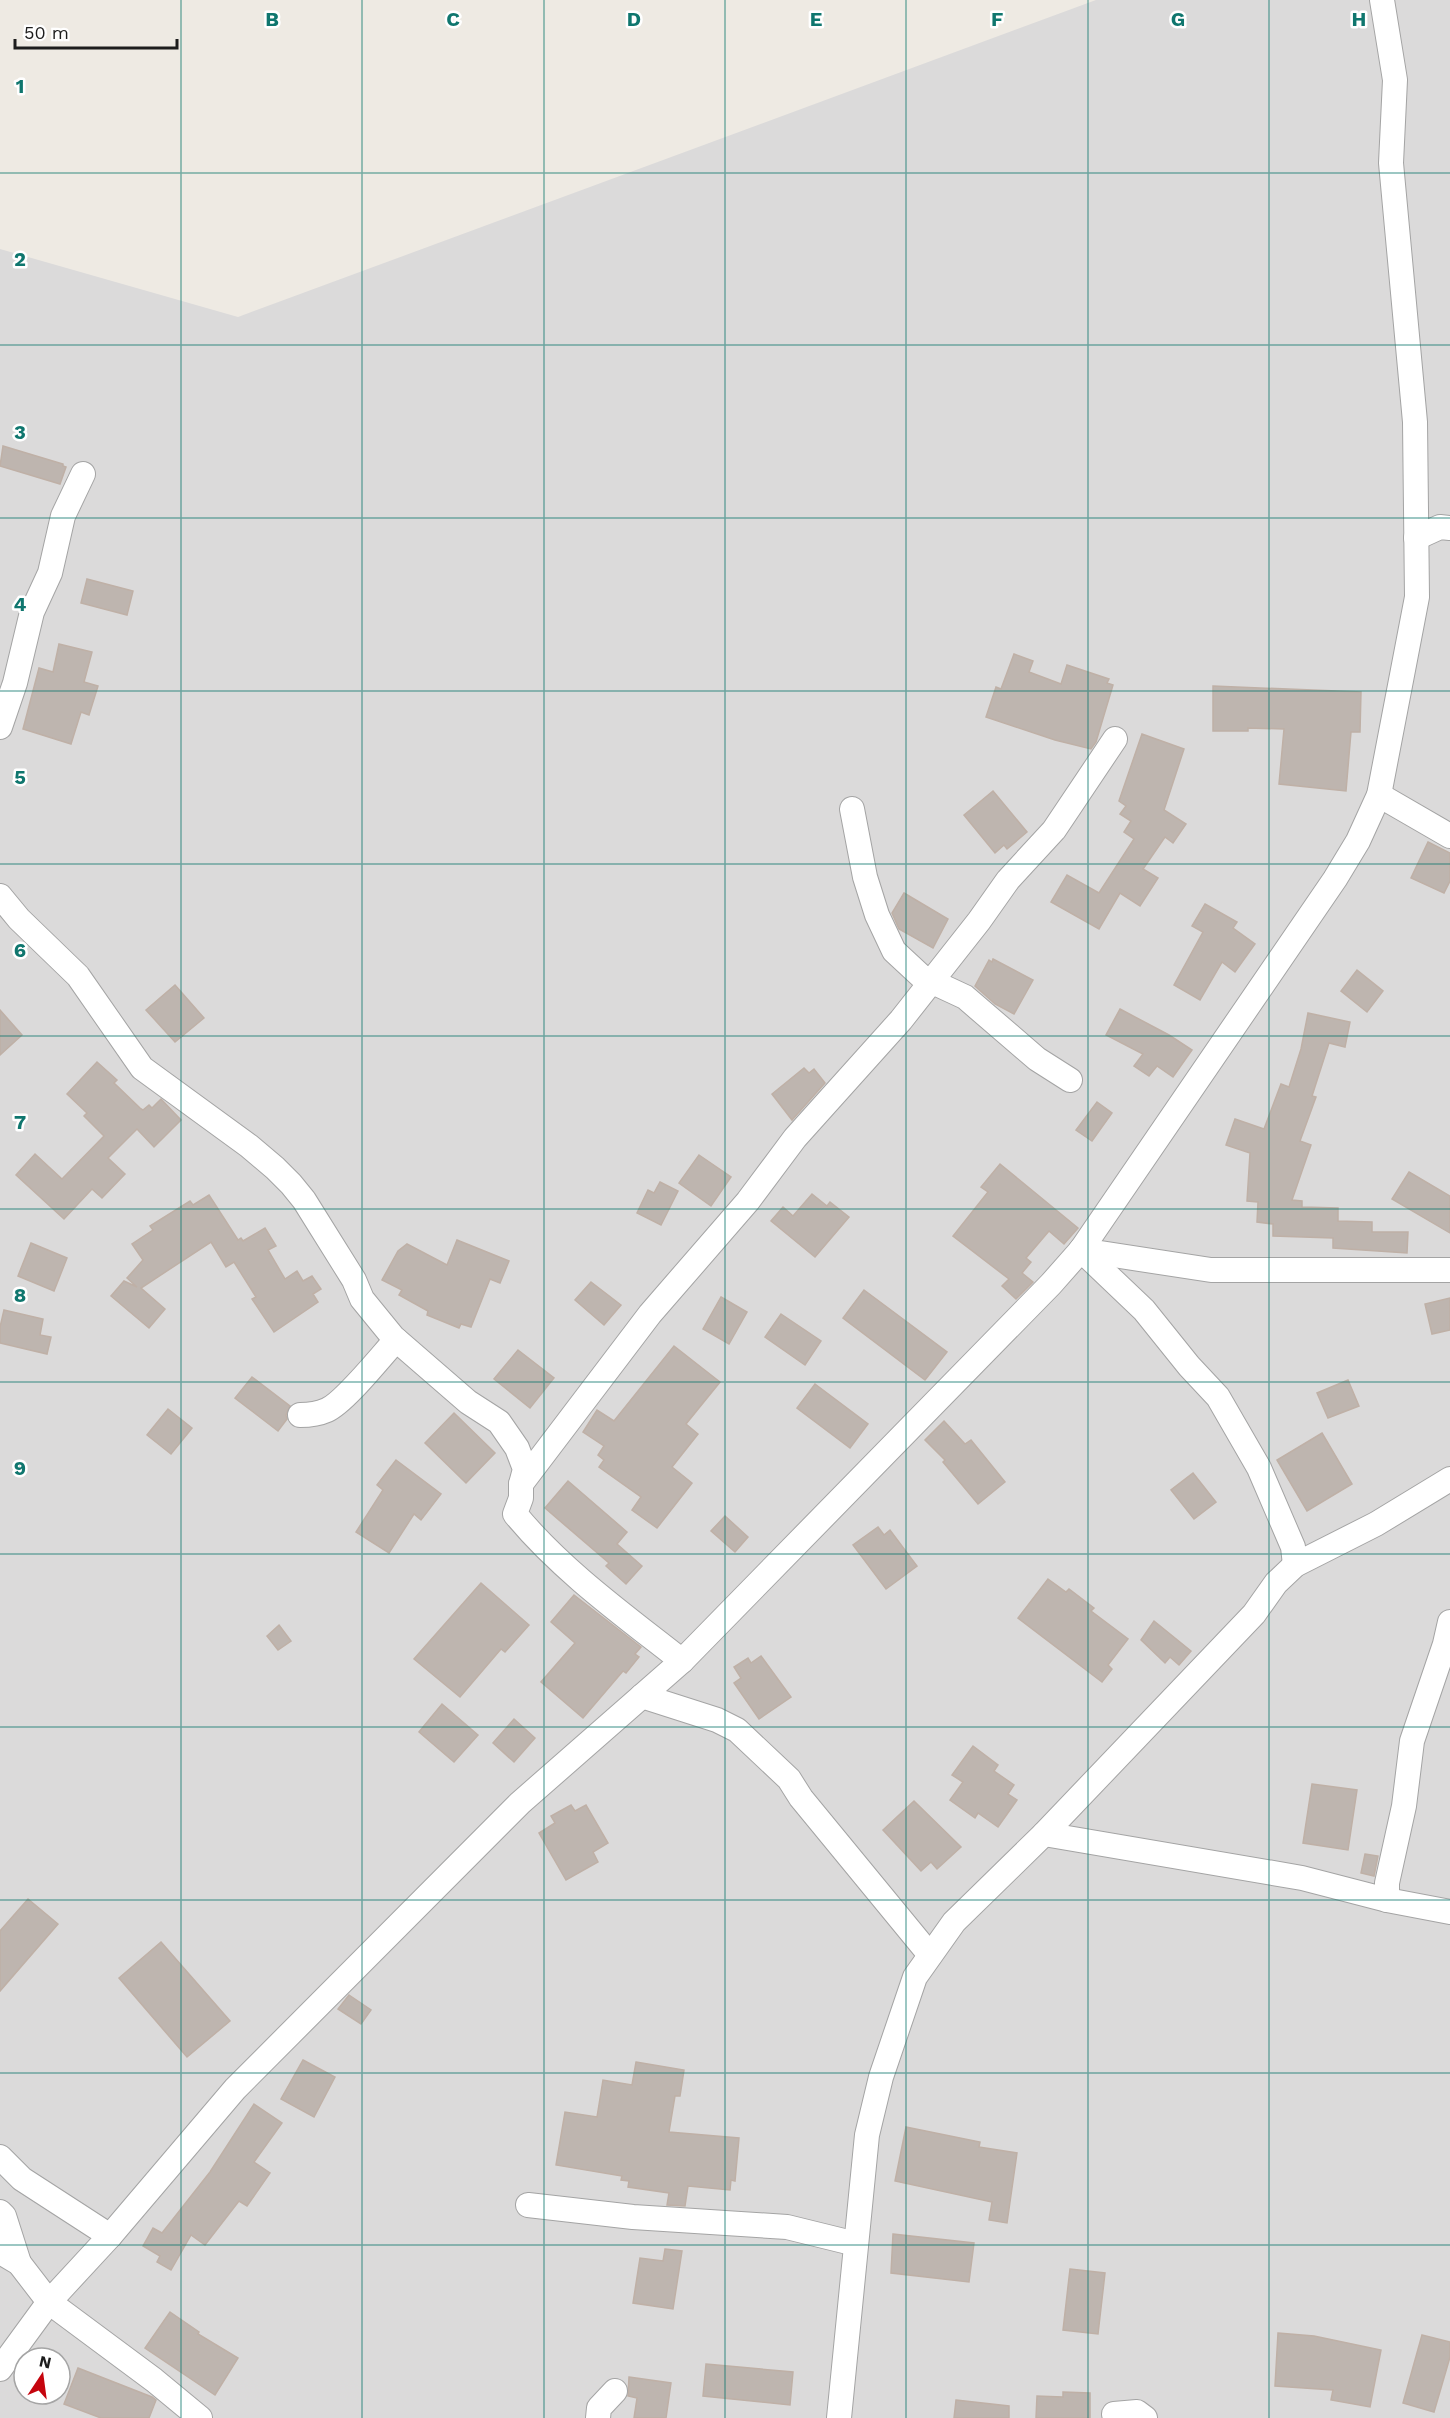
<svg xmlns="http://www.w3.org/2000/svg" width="1450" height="2418" font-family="'Work Sans',sans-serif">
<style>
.residential{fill:#dbdada;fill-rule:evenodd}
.building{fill:#beb5af;stroke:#bfb0a6;stroke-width:1.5}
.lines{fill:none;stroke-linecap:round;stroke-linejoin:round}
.minor-casing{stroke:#a4a4a4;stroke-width:26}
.minor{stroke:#fff;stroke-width:24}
.grid{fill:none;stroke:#0f766e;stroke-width:1.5;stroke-opacity:0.55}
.grid-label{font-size:20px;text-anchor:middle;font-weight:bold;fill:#0f766e;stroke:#fff;stroke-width:5;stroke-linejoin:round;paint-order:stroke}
</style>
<rect width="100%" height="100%" fill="#eeeae3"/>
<path class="residential" d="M 1096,0 L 1450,0 L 1450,2418 L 0,2418 L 0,249 L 238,317 ZM 24,2358 L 60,2358 L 60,2394 L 24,2394 Z"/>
<g class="building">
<path d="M 3,446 L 63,464 L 63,466 L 66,467 L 60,484 L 0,466 Z"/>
<path d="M 87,579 L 133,591 L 127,615 L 81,603 Z"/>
<path d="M 59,644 L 92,652 L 84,682 L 98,686 L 89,715 L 81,712 L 71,744 L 23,729 L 39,668 L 53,672 Z"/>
<path d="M 1014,654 L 1033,661 L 1029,672 L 1061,684 L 1067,665 L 1109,679 L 1107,683 L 1113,685 L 1096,742 L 1091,749 L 1055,740 L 986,717 L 996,687 L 1001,689 Z"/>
<path d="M 1213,686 L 1361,692 L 1360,732 L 1351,732 L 1346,791 L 1279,784 L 1284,729 L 1248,728 L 1248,731 L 1213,731 Z"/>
<path d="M 1142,734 L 1184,749 L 1164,810 L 1186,824 L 1173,843 L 1165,837 L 1143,869 L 1158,878 L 1140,906 L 1120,893 L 1099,929 L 1051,902 L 1067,875 L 1099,893 L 1134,839 L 1124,832 L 1131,821 L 1120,814 L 1126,806 L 1119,801 Z"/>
<path d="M 993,791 L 1027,832 L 1007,849 L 1004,845 L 995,853 L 964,815 Z"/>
<path d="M 1428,842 L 1450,853 L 1450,881 L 1444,893 L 1411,878 Z"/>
<path d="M 904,893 L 948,919 L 933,948 L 899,929 L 892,913 Z"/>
<path d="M 1205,904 L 1237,922 L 1233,928 L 1255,944 L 1235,972 L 1222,962 L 1200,1000 L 1174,985 L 1203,932 L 1192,926 Z"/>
<path d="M 993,959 L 1033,980 L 1014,1014 L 995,1004 L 975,986 L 989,960 L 992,962 Z"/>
<path d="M 1357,970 L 1383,991 L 1367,1012 L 1341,991 Z"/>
<path d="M 175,985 L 204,1018 L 175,1042 L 146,1010 Z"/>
<path d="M 1120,1009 L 1169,1035 L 1192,1050 L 1173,1077 L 1157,1066 L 1149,1076 L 1134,1066 L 1143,1054 L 1106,1035 Z"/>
<path d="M 0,1010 L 22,1035 L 0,1055 Z"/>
<path d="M 1308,1013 L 1350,1022 L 1345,1047 L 1329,1043 L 1312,1096 L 1316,1097 L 1300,1141 L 1311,1145 L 1292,1200 L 1302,1201 L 1302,1207 L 1338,1208 L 1338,1221 L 1372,1222 L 1372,1232 L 1408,1232 L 1407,1253 L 1333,1248 L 1333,1238 L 1273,1236 L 1273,1224 L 1257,1222 L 1258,1202 L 1247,1201 L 1250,1153 L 1226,1145 L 1235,1119 L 1264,1129 L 1281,1084 L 1289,1087 L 1301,1049 Z"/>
<path d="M 97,1062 L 117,1080 L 114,1083 L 140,1108 L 143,1110 L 149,1105 L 152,1108 L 161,1099 L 181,1120 L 154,1147 L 137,1129 L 108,1158 L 125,1174 L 102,1198 L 92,1189 L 64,1219 L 16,1175 L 35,1154 L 62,1179 L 104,1136 L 84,1116 L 87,1113 L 67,1094 Z"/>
<path d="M 804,1068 L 809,1073 L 814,1069 L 825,1083 L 792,1120 L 772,1094 Z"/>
<path d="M 1097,1102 L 1112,1113 L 1092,1141 L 1076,1130 Z"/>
<path d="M 699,1155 L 731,1177 L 711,1206 L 679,1183 Z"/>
<path d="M 1000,1164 L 1078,1228 L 1064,1244 L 1049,1231 L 1026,1258 L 1031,1262 L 1022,1273 L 1033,1282 L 1016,1299 L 1002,1286 L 1009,1279 L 953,1236 L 988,1192 L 981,1187 Z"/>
<path d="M 1409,1172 L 1450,1196 L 1450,1233 L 1392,1199 Z"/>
<path d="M 660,1182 L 678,1191 L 661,1225 L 637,1213 L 648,1190 L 654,1193 Z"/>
<path d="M 812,1194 L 827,1206 L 830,1202 L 849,1217 L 815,1257 L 771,1221 L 783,1207 L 793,1216 Z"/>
<path d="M 209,1195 L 238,1240 L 241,1238 L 243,1241 L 265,1228 L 276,1246 L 268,1250 L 285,1279 L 297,1271 L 303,1281 L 312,1276 L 321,1289 L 313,1294 L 318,1302 L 274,1332 L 252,1299 L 256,1297 L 234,1262 L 226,1267 L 211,1242 L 141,1288 L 165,1309 L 149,1328 L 111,1296 L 124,1281 L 137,1287 L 127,1278 L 143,1260 L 132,1244 L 153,1230 L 150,1226 L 190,1201 L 193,1205 Z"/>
<path d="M 457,1240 L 509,1261 L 500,1283 L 490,1279 L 471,1327 L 461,1324 L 459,1328 L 427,1315 L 428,1311 L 399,1295 L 402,1290 L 382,1280 L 398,1251 L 407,1244 L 447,1265 Z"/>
<path d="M 31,1243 L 67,1258 L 54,1291 L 18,1276 Z"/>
<path d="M 591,1282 L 621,1305 L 604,1325 L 575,1300 Z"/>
<path d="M 864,1290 L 947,1352 L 925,1380 L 843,1318 Z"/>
<path d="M 721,1297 L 747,1312 L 729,1344 L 703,1329 Z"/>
<path d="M 1450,1298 L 1450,1330 L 1432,1334 L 1425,1304 Z"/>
<path d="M 4,1310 L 43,1319 L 40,1335 L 51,1337 L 47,1354 L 0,1343 L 0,1327 Z"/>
<path d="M 781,1314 L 821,1341 L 805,1365 L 765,1337 Z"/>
<path d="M 674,1346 L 720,1382 L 686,1424 L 698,1434 L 672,1467 L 692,1483 L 657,1528 L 632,1510 L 641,1497 L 599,1467 L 604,1460 L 598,1455 L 604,1446 L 583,1432 L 597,1410 L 614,1421 Z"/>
<path d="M 518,1350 L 554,1378 L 530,1408 L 494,1379 Z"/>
<path d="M 252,1377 L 290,1406 L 286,1415 L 287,1419 L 278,1431 L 235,1398 Z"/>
<path d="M 1348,1380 L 1359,1406 L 1328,1418 L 1317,1393 Z"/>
<path d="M 815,1384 L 868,1424 L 850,1448 L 797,1408 Z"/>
<path d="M 168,1409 L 192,1428 L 171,1454 L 147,1435 Z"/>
<path d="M 454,1413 L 495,1453 L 466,1483 L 425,1443 Z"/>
<path d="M 944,1421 L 965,1444 L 971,1440 L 1005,1482 L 978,1504 L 943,1462 L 945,1460 L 925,1440 Z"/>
<path d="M 1322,1433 L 1352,1484 L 1307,1511 L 1277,1460 Z"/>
<path d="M 396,1460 L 441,1494 L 421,1520 L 414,1514 L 389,1553 L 356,1532 L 383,1490 L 377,1485 Z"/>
<path d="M 1193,1473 L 1216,1502 L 1194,1519 L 1171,1490 Z"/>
<path d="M 568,1481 L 627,1532 L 617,1544 L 642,1566 L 626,1584 L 606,1566 L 609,1563 L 545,1508 Z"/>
<path d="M 725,1516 L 748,1537 L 735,1552 L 711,1531 Z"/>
<path d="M 878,1527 L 884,1535 L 890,1530 L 917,1566 L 886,1589 L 853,1545 Z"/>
<path d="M 1048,1579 L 1066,1592 L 1069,1589 L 1094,1608 L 1091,1611 L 1128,1639 L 1108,1665 L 1112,1669 L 1102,1682 L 1018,1618 Z"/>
<path d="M 481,1583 L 529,1625 L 505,1652 L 501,1649 L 460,1697 L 414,1659 Z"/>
<path d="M 574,1595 L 641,1647 L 635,1654 L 639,1657 L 626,1673 L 623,1671 L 583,1718 L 541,1682 L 575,1643 L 551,1622 Z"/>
<path d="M 1154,1621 L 1191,1651 L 1179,1665 L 1170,1657 L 1165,1663 L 1141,1640 Z"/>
<path d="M 279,1625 L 291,1641 L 278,1650 L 267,1636 Z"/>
<path d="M 761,1656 L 791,1697 L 759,1719 L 734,1683 L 741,1678 L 734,1667 L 748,1658 L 751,1663 Z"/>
<path d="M 442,1704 L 478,1735 L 454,1762 L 419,1732 Z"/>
<path d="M 514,1719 L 535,1738 L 514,1762 L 493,1743 Z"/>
<path d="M 973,1746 L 998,1765 L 994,1771 L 1014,1785 L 1008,1794 L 1017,1800 L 998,1827 L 978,1813 L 975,1818 L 950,1800 L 963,1782 L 952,1775 Z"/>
<path d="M 1312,1784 L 1357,1790 L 1348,1850 L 1303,1843 Z"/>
<path d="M 914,1801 L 961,1847 L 937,1869 L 931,1862 L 921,1871 L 883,1830 Z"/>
<path d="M 571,1805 L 575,1811 L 586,1805 L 608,1843 L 593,1852 L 598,1862 L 566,1880 L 539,1833 L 555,1823 L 551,1816 Z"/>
<path d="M 1365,1854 L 1378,1856 L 1374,1876 L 1361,1873 Z"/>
<path d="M 28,1899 L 58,1924 L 0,1991 L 0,1931 Z"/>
<path d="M 161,1942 L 230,2021 L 187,2057 L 119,1978 Z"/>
<path d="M 349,1995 L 371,2010 L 361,2024 L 338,2009 Z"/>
<path d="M 303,2060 L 335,2077 L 314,2117 L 281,2099 Z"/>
<path d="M 636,2062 L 684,2070 L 680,2096 L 675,2096 L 669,2132 L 739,2138 L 735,2181 L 731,2180 L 730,2190 L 688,2186 L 685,2206 L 667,2205 L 669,2193 L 628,2187 L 629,2181 L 621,2180 L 622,2176 L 556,2165 L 565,2112 L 597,2117 L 603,2080 L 632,2085 Z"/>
<path d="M 254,2104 L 282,2123 L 254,2162 L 270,2173 L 247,2206 L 239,2201 L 205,2245 L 191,2235 L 171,2270 L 157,2262 L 160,2256 L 143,2246 L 153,2228 L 162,2233 L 210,2172 Z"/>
<path d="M 906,2127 L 980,2142 L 979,2147 L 1017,2153 L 1007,2223 L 989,2220 L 992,2202 L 895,2181 Z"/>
<path d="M 893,2234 L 974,2243 L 969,2282 L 891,2273 Z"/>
<path d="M 665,2249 L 682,2251 L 673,2309 L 633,2303 L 640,2258 L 663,2261 Z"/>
<path d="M 1070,2269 L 1105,2273 L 1098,2334 L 1063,2330 Z"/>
<path d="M 170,2312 L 199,2332 L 198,2334 L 238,2358 L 215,2395 L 145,2348 Z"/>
<path d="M 1278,2333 L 1314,2336 L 1381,2350 L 1370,2407 L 1331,2400 L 1333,2390 L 1275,2386 Z"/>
<path d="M 1422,2335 L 1450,2342 L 1450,2357 L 1434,2412 L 1403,2403 Z"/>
<path d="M 706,2364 L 793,2372 L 790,2405 L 703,2396 Z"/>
<path d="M 78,2368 L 152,2397 L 156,2400 L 149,2418 L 101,2418 L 64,2404 Z"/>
<path d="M 629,2377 L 671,2383 L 666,2418 L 634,2418 L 637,2398 L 628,2396 Z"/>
<path d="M 1063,2392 L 1090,2393 L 1090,2418 L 1036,2418 L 1037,2396 L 1063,2397 Z"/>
<path d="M 956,2400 L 1009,2406 L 1009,2418 L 954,2418 Z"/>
</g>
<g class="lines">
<g class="minor-casing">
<g id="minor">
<path d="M 1416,538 L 1440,527 L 1450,528"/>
<path d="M 0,727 L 15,683 L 32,612 L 50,573 L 63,516 L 83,474"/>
<path d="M 1379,795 L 1450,836"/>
<path d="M 852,809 L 865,877 L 877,915 L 894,951 L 922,977 L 965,997 L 1037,1059 L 1070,1080"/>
<path d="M 0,896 L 19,919 L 78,976 L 142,1068 L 249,1146 L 275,1168 L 291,1184 L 304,1200 L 354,1280 L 362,1299 L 393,1337 L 468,1402 L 499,1422 L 517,1448 L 525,1469 L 521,1484 L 521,1498 L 515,1514 C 562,1571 625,1616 682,1661"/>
<path d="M 1081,1250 L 1144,1310 L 1189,1366 L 1218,1397 L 1259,1468 L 1293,1547 L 1295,1565"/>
<path d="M 1081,1250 L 1211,1270 L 1450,1270"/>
<path d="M 300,1415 C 309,1415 318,1414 327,1410 C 345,1402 381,1356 396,1340"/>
<path d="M 521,1484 L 650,1314 L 748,1201 L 795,1138 L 901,1020 L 979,921 L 1008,880 L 1054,830 L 1115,739"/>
<path d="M 642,1696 L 717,1720 L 737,1730 L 789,1779 L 801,1798 L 930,1955"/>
<path d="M 1044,1834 L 1302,1878 L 1387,1900 L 1450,1912"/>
<path d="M 1387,1900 L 1387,1883 L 1404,1806 L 1412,1741 L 1445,1644 L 1450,1622"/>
<path d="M 0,2157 L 22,2179 L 110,2236"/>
<path d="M 528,2205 L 633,2217 L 787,2227 L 856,2244"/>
<path d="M 0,2212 L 4,2216 L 19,2263"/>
<path d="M 0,2252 L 19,2263 L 49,2302 L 154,2380 L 200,2418"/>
<path d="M 0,2369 L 49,2302 L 110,2236 L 235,2089 L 520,1803 L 682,1661 L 1051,1284 L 1081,1250 L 1335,879 L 1358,841 L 1379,795 L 1417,597 L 1415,422 L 1391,163 L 1395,80 L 1382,0"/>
<path d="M 1114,2414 L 1137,2412 L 1145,2418"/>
<path d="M 598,2418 L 599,2408 L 615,2391"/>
<path d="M 839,2418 L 867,2135 L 881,2077 L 915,1977 L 954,1922 L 1044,1834 L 1254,1614 L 1276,1583 L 1295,1565 L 1376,1524 L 1450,1479"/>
</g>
</g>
<use href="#minor" class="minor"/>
</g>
<path class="grid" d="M 181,0 L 181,2418M 362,0 L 362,2418M 544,0 L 544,2418M 725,0 L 725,2418M 906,0 L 906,2418M 1088,0 L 1088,2418M 1269,0 L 1269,2418M 0,173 L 1450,173M 0,345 L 1450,345M 0,518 L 1450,518M 0,691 L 1450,691M 0,864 L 1450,864M 0,1036 L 1450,1036M 0,1209 L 1450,1209M 0,1382 L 1450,1382M 0,1554 L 1450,1554M 0,1727 L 1450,1727M 0,1900 L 1450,1900M 0,2073 L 1450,2073M 0,2245 L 1450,2245"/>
<g class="grid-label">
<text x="272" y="26">B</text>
<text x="453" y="26">C</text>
<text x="634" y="26">D</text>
<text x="816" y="26">E</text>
<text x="997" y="26">F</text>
<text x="1178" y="26">G</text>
<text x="1359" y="26">H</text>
<text x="20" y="93">1</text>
<text x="20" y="266">2</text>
<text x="20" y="439">3</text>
<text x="20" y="611">4</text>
<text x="20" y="784">5</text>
<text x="20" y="957">6</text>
<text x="20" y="1129">7</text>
<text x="20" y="1302">8</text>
<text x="20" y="1475">9</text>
</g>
<g transform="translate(42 2376) rotate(13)"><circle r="28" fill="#ffffff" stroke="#a5a5a5" stroke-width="1.5"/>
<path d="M0-4.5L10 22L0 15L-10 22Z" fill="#c5050e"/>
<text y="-9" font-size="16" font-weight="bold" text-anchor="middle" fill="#1d1d1d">N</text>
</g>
<path d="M15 39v9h162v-9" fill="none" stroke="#1d1d1d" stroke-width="3"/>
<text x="24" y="39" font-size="18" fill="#1d1d1d" stroke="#ffffff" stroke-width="4.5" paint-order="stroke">50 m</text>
</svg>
